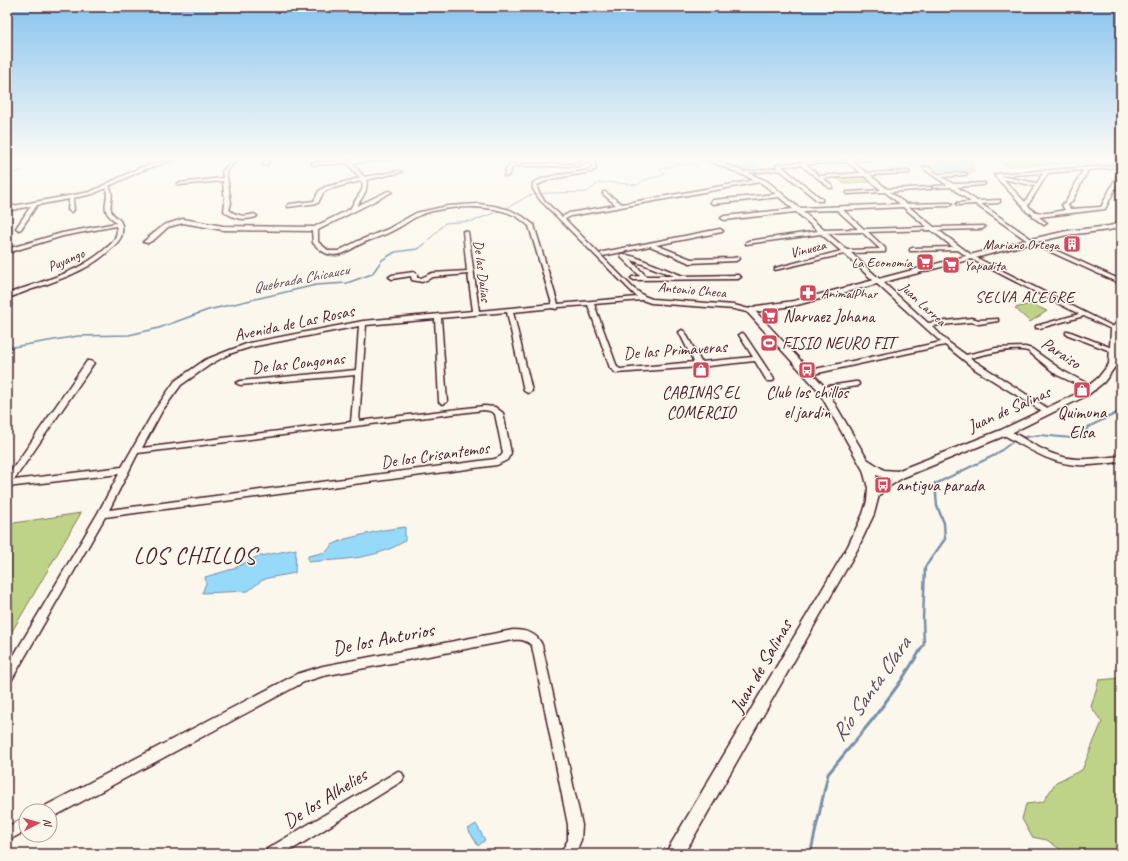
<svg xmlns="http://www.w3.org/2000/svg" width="1128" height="861" font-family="Caveat,sans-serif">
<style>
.green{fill:#bed388;stroke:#84795a}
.water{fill:#96d9f8;stroke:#788fa6}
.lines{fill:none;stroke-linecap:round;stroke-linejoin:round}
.stream-far4{stroke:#788fa6;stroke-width:1}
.stream-far3{stroke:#788fa6;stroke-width:1.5}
.stream-far2{stroke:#788fa6;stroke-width:2}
.stream-far1{stroke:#788fa6;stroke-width:2.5}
.stream{stroke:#788fa6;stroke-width:3}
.river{fill:#96d9f8;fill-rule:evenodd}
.minor-casing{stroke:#4a1f2b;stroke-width:3}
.tertiary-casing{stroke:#4a1f2b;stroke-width:3}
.minor{fill:#fbf7ec;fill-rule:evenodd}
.tertiary{fill:#fbf7ec;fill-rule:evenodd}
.labels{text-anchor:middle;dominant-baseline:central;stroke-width:3;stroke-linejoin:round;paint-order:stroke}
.far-poi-label{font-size:14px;fill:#4a1f2b;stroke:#fbf7ec;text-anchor:end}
.far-street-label{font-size:14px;fill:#4a1f2b;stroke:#fbf7ec}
.far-water-label{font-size:15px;font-style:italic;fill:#5d4e5e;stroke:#fbf7ec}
.far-quarter-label{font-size:16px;letter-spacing:1px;fill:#4a1f2b;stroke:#fbf7ec}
.poi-label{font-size:17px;fill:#4a1f2b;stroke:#fbf7ec;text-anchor:start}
.street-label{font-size:17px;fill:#4a1f2b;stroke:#fbf7ec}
.near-street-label{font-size:20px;fill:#4a1f2b;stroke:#fbf7ec}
.near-water-label{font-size:22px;font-style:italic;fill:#5d4e5e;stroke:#fbf7ec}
.near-quarter-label{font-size:23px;letter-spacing:1px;fill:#4a1f2b;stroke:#fbf7ec}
</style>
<rect width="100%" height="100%" fill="#fbf7ec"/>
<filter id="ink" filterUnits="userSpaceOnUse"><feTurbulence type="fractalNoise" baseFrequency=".025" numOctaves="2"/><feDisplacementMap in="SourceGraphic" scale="8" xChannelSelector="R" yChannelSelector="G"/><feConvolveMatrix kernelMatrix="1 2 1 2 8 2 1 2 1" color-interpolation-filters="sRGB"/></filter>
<g filter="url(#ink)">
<g class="green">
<path d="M 951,158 L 956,158 L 963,165 L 939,167 L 919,165 L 916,159 L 941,162 L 952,160 Z"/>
<path d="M 967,158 L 982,158 L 974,163 L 972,169 L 975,172 L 969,174 L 958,169 L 969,165 L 962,160 Z"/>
<path d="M 994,158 L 1081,158 L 1091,162 L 1008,166 Z"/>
<path d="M 864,176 L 871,182 L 843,183 L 836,178 Z"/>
<path d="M 1031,304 L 1047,311 L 1030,322 L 1015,308 Z"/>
<path d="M 81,513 L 7,640 L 7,524 Z"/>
<path d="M 1121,678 L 1121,854 L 1067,854 L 1047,840 L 1032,837 L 1022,819 L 1026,804 L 1043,802 L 1056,782 L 1082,770 L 1102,722 L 1091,707 L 1099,680 Z"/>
</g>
<g class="water">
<path d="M 405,527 L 405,541 C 374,560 343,559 308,562 L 308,556 L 326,552 L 332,545 L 345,539 L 383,530 Z"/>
<path d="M 296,549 L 295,573 L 268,578 L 261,581 L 248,591 L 202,593 L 206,583 L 205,577 L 233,569 L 256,557 Z"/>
<path d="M 476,824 L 485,840 L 478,846 L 468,829 Z"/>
</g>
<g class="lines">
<g class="stream-far4">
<path d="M 65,158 L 64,162 L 82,158"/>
<path d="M 662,158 L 679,164 L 697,166 L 701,161"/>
<path d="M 7,175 L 24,170 L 31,164 L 62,158"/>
<path d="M 426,243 L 445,223 L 473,221 L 507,208 L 528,196 L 547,193 L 587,192 L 599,183 L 608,182 L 638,185 L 644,180 L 663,175 L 664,173 L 659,169 L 679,164"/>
</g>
<path class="stream-far3" d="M 7,348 L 78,336 L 129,335 L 159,328 L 208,310 L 316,285 L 347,283 L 372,274 L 382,260 L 395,252 L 418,249 L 427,242"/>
<g class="stream-far2">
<path d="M 1019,438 L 1040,435 L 1071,438 L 1084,434 L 1088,427 L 1121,411"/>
<path d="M 935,484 L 995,455 L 1015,440"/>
</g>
<path class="stream-far1" d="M 919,652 L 924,644 L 923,619 L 925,567 L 945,539 L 944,523 L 937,506 L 935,483"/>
<path class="stream" d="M 808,854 L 811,851 L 828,774 L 873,719 L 901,681 L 920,651"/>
<g class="river">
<path d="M 710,158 C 725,158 737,170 752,163 L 748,158 L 754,158 L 760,164 C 746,177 725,166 710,161 Z"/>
<path d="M 882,158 C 909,154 934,172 961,164 L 953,159 L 954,158 L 963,158 L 963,159 L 968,161 L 970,165 C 952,180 907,164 886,160 Z"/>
</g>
<g class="minor-casing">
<g id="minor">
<path d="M 175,158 L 180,158 L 143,170 L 109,186 C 115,196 109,201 111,210 C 113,219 124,216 122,233 C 122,238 117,243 114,246 C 93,268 67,277 39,287 C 28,290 18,295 7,298 L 7,294 C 41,281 77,274 105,249 C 109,246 115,241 116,235 C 117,233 117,229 116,226 L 63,236 L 7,253 L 7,249 L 62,233 L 116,223 C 113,218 107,216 106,210 C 104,202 109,196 106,188 L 93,194 L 73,198 L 74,210 L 71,212 L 68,210 L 69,199 L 37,205 L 21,229 L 19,230 L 16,228 L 31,206 L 7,211 L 7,207 L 90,192 L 139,168 Z"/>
<path d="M 235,158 L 239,158 L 226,171 L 231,203 L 229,210 C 237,216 244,217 254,214 L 257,216 L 256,217 C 244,221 233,219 224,211 L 225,203 L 223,181 L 179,185 L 177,184 L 179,183 L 223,178 L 222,171 Z"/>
<path d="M 266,158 L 270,158 L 267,165 L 265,165 L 263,164 Z"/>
<path d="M 382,158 L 396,158 L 394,159 L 352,163 L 364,177 L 400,171 L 402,172 L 366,180 C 369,190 362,197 357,206 L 388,191 L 392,192 L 318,230 L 318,242 L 329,251 L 338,251 L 358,241 L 388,229 L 416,213 L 447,206 L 478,204 L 494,206 L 510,210 L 522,216 L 534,225 L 558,304 L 637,297 L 540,200 L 533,189 L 533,183 C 551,173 569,175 588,170 L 592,168 L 590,161 L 587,161 L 580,166 L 513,166 L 508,176 L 504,176 L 508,166 L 510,164 L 579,164 L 583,160 L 577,159 L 577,158 L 594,159 L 596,169 L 591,172 L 551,179 L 537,185 C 537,197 554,209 562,217 L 569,213 L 616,205 L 603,194 L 603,192 L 605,192 L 622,204 L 755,180 L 705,159 L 705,158 L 710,158 L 744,172 L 778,168 L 776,165 L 778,164 L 880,158 L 878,159 L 852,161 L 867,173 L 909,171 L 909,173 L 907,173 L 870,175 L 887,189 L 931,187 L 931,189 L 929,189 L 890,192 L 906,204 L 951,203 L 952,204 L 949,206 L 909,207 L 934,227 L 984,226 L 985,227 L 982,229 L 938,230 L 973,256 L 1118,329 L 1115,331 L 1113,330 L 1084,316 L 1040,328 L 1036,328 L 1036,326 L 1079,314 L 969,258 L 958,250 L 910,251 L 910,249 L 912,248 L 953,247 L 931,230 L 868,232 L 885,248 L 885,252 L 851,253 L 928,323 L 972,318 L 979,320 L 998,319 L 998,321 L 979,324 L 972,322 L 932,326 L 948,342 L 966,355 L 996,348 L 1025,347 L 1032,349 L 1063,371 L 1096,388 L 1095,390 L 1089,390 L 1057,375 L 1028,351 C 1011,347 987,354 970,358 L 1052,411 L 1051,413 L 1045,413 L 976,370 L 945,345 L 809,375 L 806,375 L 805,373 L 806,371 L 941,342 L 844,254 L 775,270 L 775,268 L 841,251 L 821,234 L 746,244 L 746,242 L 748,241 L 818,231 L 796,212 L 724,220 L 721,218 L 724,216 L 793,209 L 779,197 L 713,204 L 710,202 L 713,200 L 776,194 L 760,182 L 571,216 L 565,219 L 633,288 L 644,296 L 652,299 L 734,305 L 753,310 L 754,311 L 751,313 L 734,309 L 651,303 L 642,300 L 594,304 L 617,367 L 620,369 L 694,362 L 679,332 L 682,330 L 685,332 L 701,362 L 753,357 L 739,335 L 742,333 L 744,334 L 774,379 L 773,381 L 767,381 L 755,361 L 699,367 L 616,373 L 610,368 L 588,305 L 559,307 L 556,309 L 553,308 L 513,312 L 532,391 L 528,393 L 524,391 L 507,312 L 441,318 L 447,402 L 443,404 L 439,402 L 435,319 L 366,325 L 359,421 L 484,406 L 495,407 L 503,413 L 511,453 L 507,460 L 497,465 L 105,517 L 11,681 L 7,682 L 7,667 L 98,513 L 119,474 L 7,487 L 7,477 L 87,361 L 90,361 L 94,363 L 14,480 L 122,467 L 154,411 L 175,381 L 205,360 L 225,352 L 249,343 L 363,321 L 473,311 L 468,274 L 433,277 L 422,282 L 412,280 L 411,276 L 392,279 L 389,277 L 392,275 L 414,272 L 417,274 L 417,278 L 421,278 L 432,273 L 467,271 L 463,231 L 468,232 L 479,311 L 552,304 L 529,226 C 525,223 522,220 519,218 C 494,203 447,205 420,215 C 411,219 404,225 396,229 C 386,235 375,238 365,242 C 354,246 346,255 334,255 C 325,255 319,249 313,243 L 312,231 L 223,230 L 183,223 L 168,227 L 155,239 L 148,243 L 143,242 L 164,225 L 183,219 L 223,226 L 314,227 L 350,209 L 362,190 L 363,185 L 361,181 L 329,189 L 323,193 L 318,203 L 288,207 L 287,206 L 290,204 L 314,201 L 319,191 L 325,187 L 360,178 L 347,163 L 314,165 L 312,164 L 312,163 ZM 847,162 L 861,173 L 819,176 L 806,164 ZM 801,165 L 830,188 L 832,188 L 832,186 L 823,178 L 865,176 L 881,190 L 849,192 L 847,192 L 847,194 L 885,192 L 900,204 L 799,208 L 767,181 L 748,173 L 780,170 L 818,201 L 822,201 L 822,199 L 781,166 ZM 903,207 L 927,227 L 864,229 L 843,210 ZM 837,210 L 858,229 L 824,230 L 802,211 ZM 862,232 L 880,249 L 847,250 L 827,233 ZM 359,326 L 356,370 L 240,381 L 236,383 L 240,385 L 355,375 L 351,422 L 142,448 L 162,411 L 181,385 L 211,364 L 229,354 L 251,347 ZM 484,410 L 490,411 L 495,414 L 503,453 L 501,456 L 495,459 L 109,510 L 138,453 Z"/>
<path d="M 1121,165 L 1121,167 L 1088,170 L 1072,201 L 1068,205 L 1070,209 L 1101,207 L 1119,172 L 1121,171 L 1121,177 L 1105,209 L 1039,217 L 1047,223 L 1044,225 L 1033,217 L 1032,214 L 1027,212 L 1023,206 L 994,175 L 996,174 ZM 1083,170 L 1067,200 L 1062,205 L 1065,210 C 1052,212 1036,218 1028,205 L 1048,173 ZM 1043,173 L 1037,183 L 1000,176 ZM 1003,179 L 1035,186 L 1025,202 Z"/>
<path d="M 924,167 L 928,167 L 938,174 L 966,173 L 966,175 L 964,175 L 942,177 L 953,184 L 985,183 L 985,184 L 983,185 L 957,187 L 977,201 L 1000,200 L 1000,202 L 998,203 L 981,204 L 1033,240 L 1121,280 L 1121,284 L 1029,242 L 975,204 L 957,205 L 957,203 L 971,202 L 951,187 L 933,188 L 933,186 L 935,186 L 947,185 L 924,169 Z"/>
<path d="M 720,229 L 723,231 L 722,232 L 656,245 L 691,259 L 733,258 L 739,257 L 740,258 L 736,261 L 690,263 L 650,246 L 603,256 L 600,254 L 603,252 Z"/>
<path d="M 623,254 L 635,257 L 683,276 L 738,275 L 741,277 L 738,279 L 634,280 L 631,278 L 632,277 L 640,276 L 621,257 L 621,255 ZM 630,259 L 632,260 L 674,276 L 646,276 Z"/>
<path d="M 1068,331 L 1117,350 L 1118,351 L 1117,352 L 1113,352 L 1066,334 L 1066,332 Z"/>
<path d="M 855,382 L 858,382 L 859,384 L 858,386 L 822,391 L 818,389 L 822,387 Z"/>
<path d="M 1005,429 C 1017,433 1029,443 1040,448 C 1070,464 1089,459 1121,456 L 1121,462 C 1107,463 1092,466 1078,465 C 1050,464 1026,447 1002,434 L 1001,432 L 1002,430 Z"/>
<path d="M 513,630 C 526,630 537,633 542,645 L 582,825 L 581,840 L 575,854 L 560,854 L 568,840 L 568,825 L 532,646 C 527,640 521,639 513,640 L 323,676 L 304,682 L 55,816 L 50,817 L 50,811 L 44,811 L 45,806 L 297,674 L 323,666 Z"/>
<path d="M 398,771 L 402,773 L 404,777 L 402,781 L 285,854 L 265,854 L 267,849 Z"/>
<path d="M 26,817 L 26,831 L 7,841 L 7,827 Z"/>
</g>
</g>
<g class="tertiary-casing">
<path id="tertiary" d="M 1121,223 L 1121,227 L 1109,230 L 1067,235 L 1032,243 L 797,305 L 756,312 L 825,387 L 867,459 L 884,470 L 897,471 L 1001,430 L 1082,391 L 1098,378 L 1109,364 L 1111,329 L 1118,321 L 1121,321 L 1121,328 L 1119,330 L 1117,364 L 1104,382 L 1088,395 L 1009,434 L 902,478 L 887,488 L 879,495 L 874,514 L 857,550 L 691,842 L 683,854 L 665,854 L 848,546 L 863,514 L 867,501 L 868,488 L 863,470 L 818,390 L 748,313 L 748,309 L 757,306 L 794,301 L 1031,239 L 1067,231 L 1109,226 ZM 876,475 L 885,478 L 878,483 Z"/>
</g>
<use href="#minor" class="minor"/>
<use href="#tertiary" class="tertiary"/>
</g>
</g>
<linearGradient id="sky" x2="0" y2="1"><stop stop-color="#87c3ee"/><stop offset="0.57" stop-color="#fdfbf6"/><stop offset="1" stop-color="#fdfbf6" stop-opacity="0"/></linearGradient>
<rect width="1128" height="278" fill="url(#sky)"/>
<defs>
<g id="building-square" transform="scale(0.9)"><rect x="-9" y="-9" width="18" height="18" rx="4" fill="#d1495b" stroke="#fbf7ec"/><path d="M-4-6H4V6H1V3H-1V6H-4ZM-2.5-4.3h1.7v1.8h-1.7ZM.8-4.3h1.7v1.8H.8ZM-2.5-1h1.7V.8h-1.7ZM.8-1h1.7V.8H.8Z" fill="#fff"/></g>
<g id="supermarket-square" transform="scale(0.9)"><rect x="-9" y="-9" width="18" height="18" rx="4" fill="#d1495b" stroke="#fbf7ec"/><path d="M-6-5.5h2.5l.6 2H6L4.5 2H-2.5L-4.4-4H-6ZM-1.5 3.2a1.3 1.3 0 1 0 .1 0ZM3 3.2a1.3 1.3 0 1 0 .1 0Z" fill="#fff"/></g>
<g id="pharmacy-square" transform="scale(0.9)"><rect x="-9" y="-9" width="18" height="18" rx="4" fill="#d1495b" stroke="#fbf7ec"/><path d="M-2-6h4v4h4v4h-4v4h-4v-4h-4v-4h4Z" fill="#fff"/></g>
<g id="stadium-square" transform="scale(0.9)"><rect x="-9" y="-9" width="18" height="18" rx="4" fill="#d1495b" stroke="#fbf7ec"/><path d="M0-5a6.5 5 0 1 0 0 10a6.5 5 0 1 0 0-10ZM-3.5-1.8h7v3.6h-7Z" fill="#fff"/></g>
<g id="shop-square" transform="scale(0.9)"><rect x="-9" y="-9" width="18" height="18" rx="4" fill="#d1495b" stroke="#fbf7ec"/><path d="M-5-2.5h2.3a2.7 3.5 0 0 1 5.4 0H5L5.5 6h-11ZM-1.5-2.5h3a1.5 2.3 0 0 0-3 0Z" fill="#fff"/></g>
<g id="bus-square" transform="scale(0.9)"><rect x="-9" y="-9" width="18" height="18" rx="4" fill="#d1495b" stroke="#fbf7ec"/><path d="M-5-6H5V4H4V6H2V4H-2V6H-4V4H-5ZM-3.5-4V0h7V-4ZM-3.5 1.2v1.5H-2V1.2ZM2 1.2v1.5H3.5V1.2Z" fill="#fff"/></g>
</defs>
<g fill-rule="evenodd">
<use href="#building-square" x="1072" y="244"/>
<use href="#supermarket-square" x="925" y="262"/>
<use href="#supermarket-square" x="951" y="265"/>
<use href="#pharmacy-square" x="808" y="293"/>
<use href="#supermarket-square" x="770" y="316"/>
<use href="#stadium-square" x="769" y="343"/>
<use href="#shop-square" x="701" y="370"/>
<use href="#bus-square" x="807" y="370"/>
<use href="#shop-square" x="1082" y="390"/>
<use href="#bus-square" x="883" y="485"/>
</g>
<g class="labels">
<g class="far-poi-label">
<text x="1059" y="244">Mariano Ortega</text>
<text x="912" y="262">La Economía</text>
<text x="964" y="265" text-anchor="start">Yapadita</text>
<text x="821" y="293" text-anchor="start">AnimalPhar</text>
</g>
<g class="far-street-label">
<text transform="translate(808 249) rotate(-14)">Vinueza</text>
<text transform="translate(66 260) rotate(-23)">Puyango</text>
<text transform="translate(482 271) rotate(83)">De las Dalias</text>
<text transform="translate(692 290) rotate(5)">Antonio Checa</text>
<text transform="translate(923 304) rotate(43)">Juan Larrea</text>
</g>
<g class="far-water-label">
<text transform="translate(301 279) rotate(-11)">Quebrada Chicaucu</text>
</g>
<g class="far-quarter-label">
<text x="1025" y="297">SELVA ALEGRE</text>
</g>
<g class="poi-label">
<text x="783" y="316">Narvaez Johana</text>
<text x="782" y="343">FISIO NEURO FIT</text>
<text x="701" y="392" text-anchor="middle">CABINAS EL<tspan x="701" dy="20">COMERCIO</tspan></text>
<text x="807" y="392" text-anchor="middle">Club los chillos<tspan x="807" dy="20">el jardin</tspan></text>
<text x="1082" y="412" text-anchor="middle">Quimuna<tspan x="1082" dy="20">Elsa</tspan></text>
<text x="896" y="485">antigua parada</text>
</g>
<g class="street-label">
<text transform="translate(294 323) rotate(-12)">Avenida de Las Rosas</text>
<text transform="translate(675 350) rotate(-4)">De las Primaveras</text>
<text transform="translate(1061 353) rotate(33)">Paraiso</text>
<text transform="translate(298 363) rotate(-6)">De las Congonas</text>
<text transform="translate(1009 409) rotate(-24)">Juan de Salinas</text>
<text transform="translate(435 455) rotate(-8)">De los Crisantemos</text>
</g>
<g class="near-street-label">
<text transform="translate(383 639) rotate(-11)">De los Anturios</text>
<text transform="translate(761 666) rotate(-60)">Juan de Salinas</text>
<text transform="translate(325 798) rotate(-32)">De los Alhelies</text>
</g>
<g class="near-water-label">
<text transform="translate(871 689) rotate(-55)">Río Santa Clara</text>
</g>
<g class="near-quarter-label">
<text x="195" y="555">LOS CHILLOS</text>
</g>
</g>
<rect width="1128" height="861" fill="none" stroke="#fbf7ec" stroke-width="24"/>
<rect x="12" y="12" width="1104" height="837" fill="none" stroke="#4a1f2b" stroke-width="1.5" filter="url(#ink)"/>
<g transform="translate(38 823) rotate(84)"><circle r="19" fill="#fbf7ec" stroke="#b4a19f"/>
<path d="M0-3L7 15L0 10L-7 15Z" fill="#d1495b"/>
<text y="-6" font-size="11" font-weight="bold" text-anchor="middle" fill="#4a1f2b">N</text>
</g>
</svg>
